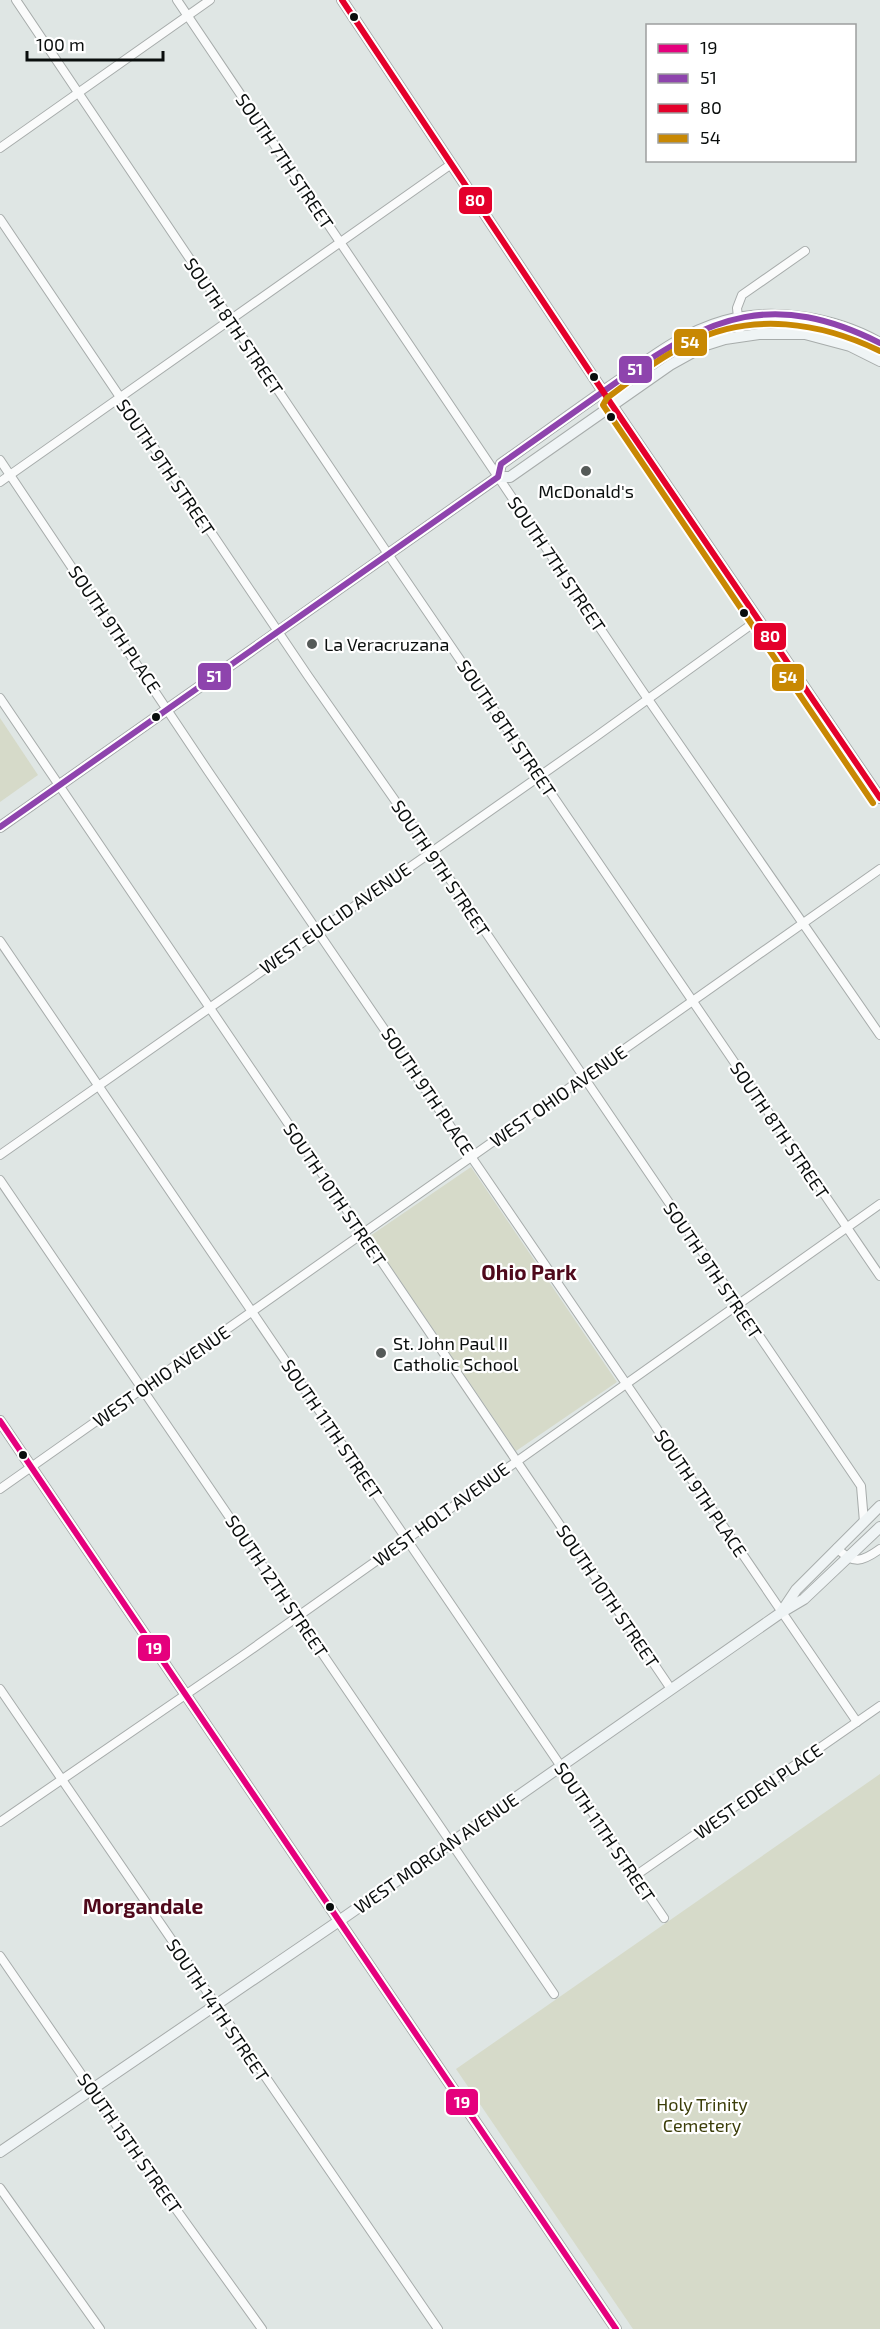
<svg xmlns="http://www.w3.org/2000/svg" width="880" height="2329" font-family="'Exo 2',sans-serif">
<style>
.green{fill:#d6dac9}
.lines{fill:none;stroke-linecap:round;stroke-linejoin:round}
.street-casing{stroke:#a7acab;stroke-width:10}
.secondary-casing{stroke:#a7acab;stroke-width:12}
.street{stroke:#fafbfb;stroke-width:8}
.secondary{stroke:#eff4f5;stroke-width:10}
.bus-1-casing{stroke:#fff;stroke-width:10}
.bus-2-casing{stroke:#fff;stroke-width:10}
.bus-3-casing{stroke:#fff;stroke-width:10}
.bus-4-casing{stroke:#fff;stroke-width:10}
.bus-1{stroke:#e5007d;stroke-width:6}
.bus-2{stroke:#8e44ad;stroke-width:6}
.bus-3{stroke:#e4002b;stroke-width:6}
.bus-4{stroke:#c88803;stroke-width:6}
.bus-dot{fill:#0a0e0d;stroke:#fff;stroke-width:2}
.poi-dot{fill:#555a58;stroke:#fff;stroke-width:2}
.labels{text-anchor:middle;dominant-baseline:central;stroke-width:4.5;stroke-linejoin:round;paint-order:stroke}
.street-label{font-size:18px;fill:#0a0e0d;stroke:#fff}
.poi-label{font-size:18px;fill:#0a0e0d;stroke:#fff;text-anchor:start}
.park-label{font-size:18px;fill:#3c3e0a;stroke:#fff}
.quarter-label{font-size:21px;font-weight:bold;fill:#4f091b;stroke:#fff}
.line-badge{stroke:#fff;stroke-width:2}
.badge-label{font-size:16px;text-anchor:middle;font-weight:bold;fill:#fff}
</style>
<rect width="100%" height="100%" fill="#dfe6e4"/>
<g class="green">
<path d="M 0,718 L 38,775 L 0,802 Z"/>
<path d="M 471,1167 L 617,1382 L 516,1451 L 370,1236 Z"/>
<path d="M 880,1774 L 880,2329 L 633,2329 L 456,2069 Z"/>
</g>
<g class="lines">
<g class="street-casing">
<g id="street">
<path d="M 16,0 L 388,554 L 880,1276"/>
<path d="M 177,0 L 641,689 L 880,1035"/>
<path d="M 0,148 L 210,0"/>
<path d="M 0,219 L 308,676 L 436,859 L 861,1486 L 864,1522"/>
<path d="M 740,336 L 737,308 L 742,295 L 805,251"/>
<path d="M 0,460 L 208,771 L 857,1722"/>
<path d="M 0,482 L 450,165"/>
<path d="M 0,698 L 671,1689"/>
<path d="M 0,941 L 664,1918"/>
<path d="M 0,1155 L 594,738 L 759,619"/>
<path d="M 0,1180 L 554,1994"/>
<path d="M 0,1489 L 880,869"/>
<path d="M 837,1548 C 853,1565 862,1562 880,1549"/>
<path d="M 0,1689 L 438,2329"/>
<path d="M 0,1822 L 242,1656 L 880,1204"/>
<path d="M 635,1876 L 880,1706"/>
<path d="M 0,1956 L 130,2145 L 262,2329"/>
<path d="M 0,2188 L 100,2329"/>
</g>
</g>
<g class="secondary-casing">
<g id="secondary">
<path d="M 342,0 L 612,405 L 880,798"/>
<path d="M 498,477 L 501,464 C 541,436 580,407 621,379 C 653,356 685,332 724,321 C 774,307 836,318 880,343"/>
<path d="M 0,827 L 498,477 L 510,477 L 670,365 L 706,345 L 725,339 L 759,334 L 805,334 L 850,346 L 880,361"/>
<path d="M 0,1421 L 616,2329"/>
<path d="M 782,1611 L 796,1590 L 880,1506"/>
<path d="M 0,2152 L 339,1921 L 782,1612 L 804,1599 L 880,1527"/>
</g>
</g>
<use href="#street" class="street"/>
<use href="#secondary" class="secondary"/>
<g class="bus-1-casing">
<path id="bus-1" d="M 0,1421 L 616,2329"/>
</g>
<g class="bus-2-casing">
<path id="bus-2" d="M 0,827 L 498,477 L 501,464 C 541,436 581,407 621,379 C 711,315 774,290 880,343"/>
</g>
<g class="bus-3-casing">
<path id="bus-3" d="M 342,0 L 612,405 L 880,798"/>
</g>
<g class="bus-4-casing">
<path id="bus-4" d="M 873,803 L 603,405 L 607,398 C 634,378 660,357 691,342 C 752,312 820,322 880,351"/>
</g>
<use href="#bus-1" class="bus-1"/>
<use href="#bus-2" class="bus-2"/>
<use href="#bus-3" class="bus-3"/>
<use href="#bus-4" class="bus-4"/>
</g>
<g class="bus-dot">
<circle cx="354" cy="17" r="5"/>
<circle cx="594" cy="377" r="5"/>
<circle cx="611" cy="417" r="5"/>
<circle cx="744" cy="613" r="5"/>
<circle cx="156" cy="717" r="5"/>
<circle cx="23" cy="1455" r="5"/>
<circle cx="330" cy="1907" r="5"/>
</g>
<g class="poi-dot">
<circle cx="586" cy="471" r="6"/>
<circle cx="312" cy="644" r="6"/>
<circle cx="381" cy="1353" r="6"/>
</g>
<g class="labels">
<g class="street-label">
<text transform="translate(285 161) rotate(56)">SOUTH 7TH STREET</text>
<text transform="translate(234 326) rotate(56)">SOUTH 8TH STREET</text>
<text transform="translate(166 467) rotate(56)">SOUTH 9TH STREET</text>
<text transform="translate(557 564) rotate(56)">SOUTH 7TH STREET</text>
<text transform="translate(115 629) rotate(56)">SOUTH 9TH PLACE</text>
<text transform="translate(507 728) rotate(56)">SOUTH 8TH STREET</text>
<text transform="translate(441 868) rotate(56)">SOUTH 9TH STREET</text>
<text transform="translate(335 918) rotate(-35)">WEST EUCLID AVENUE</text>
<text transform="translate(428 1091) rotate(56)">SOUTH 9TH PLACE</text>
<text transform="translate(558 1096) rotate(-35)">WEST OHIO AVENUE</text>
<text transform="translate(780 1130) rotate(56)">SOUTH 8TH STREET</text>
<text transform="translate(335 1194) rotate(56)">SOUTH 10TH STREET</text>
<text transform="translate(713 1270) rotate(56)">SOUTH 9TH STREET</text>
<text transform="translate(161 1376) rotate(-35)">WEST OHIO AVENUE</text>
<text transform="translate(332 1429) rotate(56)">SOUTH 11TH STREET</text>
<text transform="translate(701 1493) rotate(56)">SOUTH 9TH PLACE</text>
<text transform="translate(441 1514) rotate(-36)">WEST HOLT AVENUE</text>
<text transform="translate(277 1586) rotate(56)">SOUTH 12TH STREET</text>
<text transform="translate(608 1596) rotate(56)">SOUTH 10TH STREET</text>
<text transform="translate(758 1791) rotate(-35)">WEST EDEN PLACE</text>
<text transform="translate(605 1832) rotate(56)">SOUTH 11TH STREET</text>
<text transform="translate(436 1853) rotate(-35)">WEST MORGAN AVENUE</text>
<text transform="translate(218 2010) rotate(56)">SOUTH 14TH STREET</text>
<text transform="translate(130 2143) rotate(55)">SOUTH 15TH STREET</text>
</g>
<g class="poi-label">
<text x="586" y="491" text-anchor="middle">McDonald's</text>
<text x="324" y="644">La Veracruzana</text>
<text x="393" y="1343">St. John Paul II<tspan x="393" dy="21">Catholic School</tspan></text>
</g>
<g class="park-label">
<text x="702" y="2104">Holy Trinity<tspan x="702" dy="21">Cemetery</tspan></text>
</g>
<g class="quarter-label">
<text x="529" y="1271">Ohio Park</text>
<text x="143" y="1905">Morgandale</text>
</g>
</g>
<g class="line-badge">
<rect x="458" y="186" width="35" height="29" rx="6" fill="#e4002b"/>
<rect x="673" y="328" width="35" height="29" rx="6" fill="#c88803"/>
<rect x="618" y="355" width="35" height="29" rx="6" fill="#8e44ad"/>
<rect x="753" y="622" width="34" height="29" rx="6" fill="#e4002b"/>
<rect x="197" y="662" width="35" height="29" rx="6" fill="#8e44ad"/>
<rect x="771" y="663" width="34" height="29" rx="6" fill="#c88803"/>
<rect x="137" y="1634" width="34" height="28" rx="6" fill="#e5007d"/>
<rect x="445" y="2088" width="34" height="28" rx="6" fill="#e5007d"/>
</g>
<g class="badge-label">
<text x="475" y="206">80</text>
<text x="690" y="348">54</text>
<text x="635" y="375">51</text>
<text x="770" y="642">80</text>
<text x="214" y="682">51</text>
<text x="788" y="683">54</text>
<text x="154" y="1654">19</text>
<text x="462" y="2108">19</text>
</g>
<rect x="646" y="24" width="210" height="138" fill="#ffffff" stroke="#9d9f9e" stroke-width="1.5"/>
<rect x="658" y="44" width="30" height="9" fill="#e5007d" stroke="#9d9f9e" stroke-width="1.5"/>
<text x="700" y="54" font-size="18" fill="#0a0e0d">19</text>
<rect x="658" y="74" width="30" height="9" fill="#8e44ad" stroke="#9d9f9e" stroke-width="1.5"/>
<text x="700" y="84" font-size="18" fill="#0a0e0d">51</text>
<rect x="658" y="104" width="30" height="9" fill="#e4002b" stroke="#9d9f9e" stroke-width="1.5"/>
<text x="700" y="114" font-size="18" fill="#0a0e0d">80</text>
<rect x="658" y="134" width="30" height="9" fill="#c88803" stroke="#9d9f9e" stroke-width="1.5"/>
<text x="700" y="144" font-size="18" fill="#0a0e0d">54</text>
<path d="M27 51v9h136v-9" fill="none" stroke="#0a0e0d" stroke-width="3"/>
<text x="36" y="51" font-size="18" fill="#0a0e0d" stroke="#ffffff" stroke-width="4.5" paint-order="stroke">100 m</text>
</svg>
